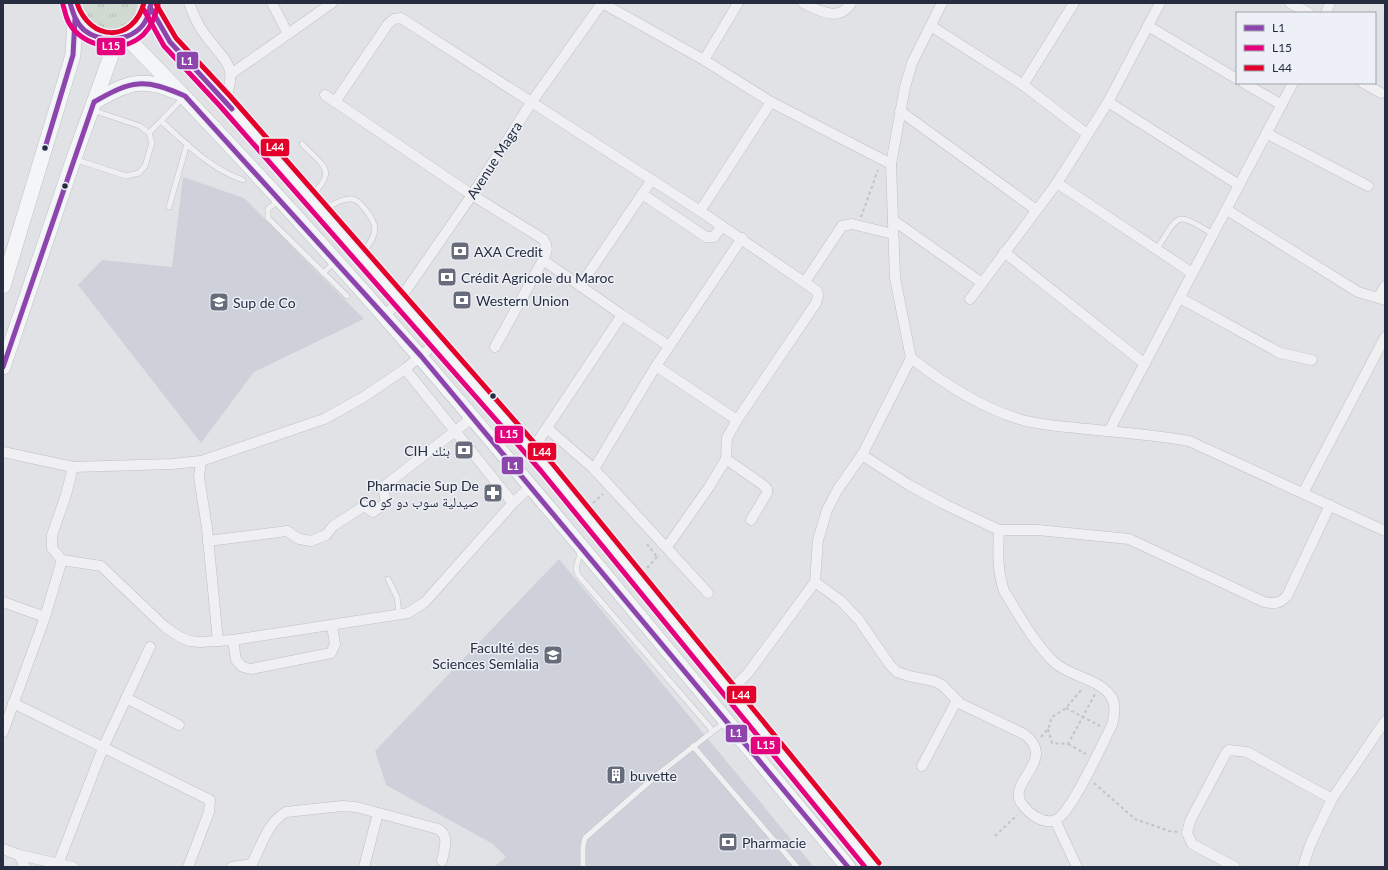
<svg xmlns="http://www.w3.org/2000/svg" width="1388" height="870" font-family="Lato,'Noto Naskh Arabic',sans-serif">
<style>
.built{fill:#ced1d9}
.grass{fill:url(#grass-tufts)}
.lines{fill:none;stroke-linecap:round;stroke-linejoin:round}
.lane-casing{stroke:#bec0c4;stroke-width:6}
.street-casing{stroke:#bec0c4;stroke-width:11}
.primary-casing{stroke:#bcbfc4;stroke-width:16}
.path{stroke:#c2c3c9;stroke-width:2;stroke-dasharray:3 3;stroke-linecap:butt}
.lane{stroke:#f0f0f2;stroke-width:5}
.street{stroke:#f0f0f2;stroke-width:10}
.primary{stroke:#f4f5f6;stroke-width:15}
.bus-1-casing{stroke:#edf0f6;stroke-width:8}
.bus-2-casing{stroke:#edf0f6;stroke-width:8}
.bus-3-casing{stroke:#edf0f6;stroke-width:8}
.bus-1{stroke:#8e44ad;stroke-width:5}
.bus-2{stroke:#e5007d;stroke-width:5}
.bus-3{stroke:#e4002b;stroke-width:5}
.bus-dot{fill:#262d40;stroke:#edf0f6;stroke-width:1.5}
.labels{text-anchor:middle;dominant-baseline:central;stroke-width:3;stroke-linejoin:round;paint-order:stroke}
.street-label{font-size:14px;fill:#262d40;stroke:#edf0f6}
.poi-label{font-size:14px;fill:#262d40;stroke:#edf0f6;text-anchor:start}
.line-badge{stroke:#edf0f6;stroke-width:1.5}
.badge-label{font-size:11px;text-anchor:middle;font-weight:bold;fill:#fff}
</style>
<defs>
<pattern id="grass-tufts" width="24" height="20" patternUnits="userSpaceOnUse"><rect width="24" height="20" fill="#d0dad0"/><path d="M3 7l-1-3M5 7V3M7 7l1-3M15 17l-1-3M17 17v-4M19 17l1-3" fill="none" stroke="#b2bbb4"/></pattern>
</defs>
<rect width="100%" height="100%" fill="#e0e2e6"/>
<g class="built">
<path d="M 183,177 L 244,198 L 364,319 L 254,372 L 201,443 L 78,285 L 102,260 L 172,267 Z"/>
<path d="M 559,559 L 814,867 L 494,867 L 506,857 L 493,844 L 386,785 L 375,751 Z"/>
</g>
<path class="grass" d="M 83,3 L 137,3 C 137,39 83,39 83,3 Z"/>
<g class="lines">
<g class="lane-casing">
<g id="lane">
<path d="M 161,121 C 186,143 210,169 243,180"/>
<path d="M 149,133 L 183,98"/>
<path d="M 302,144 C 324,167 338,170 310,197"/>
<path d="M 74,159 L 126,176 L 139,173 L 145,166 L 152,143 L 149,133 L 140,126 L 92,110"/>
<path d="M 279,200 L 268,209 L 268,218 L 347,296"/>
<path d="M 169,207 L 187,144"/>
<path d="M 323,210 C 331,206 340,199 349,199 C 356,198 360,203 364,208 C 382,229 375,235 362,255"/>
<path d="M 1156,250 C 1181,213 1174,211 1213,234"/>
<path d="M 323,273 L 334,263"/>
<path d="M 581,550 L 576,568 L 578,575 L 713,731"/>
<path d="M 388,579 L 397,597 L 399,614"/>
<path d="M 693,746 L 797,867"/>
<path d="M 583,867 L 583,846 L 585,838 L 657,775 L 725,722"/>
</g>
</g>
<g class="street-casing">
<g id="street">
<path d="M 189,3 C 193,14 198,26 206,36 C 226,63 238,64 225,101"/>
<path d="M 272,3 L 288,34"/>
<path d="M 602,3 L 704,60 L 771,102 L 891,164"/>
<path d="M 803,3 C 818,10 839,23 851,3"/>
<path d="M 942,3 L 912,63 L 905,87 L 891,164 L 895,278 L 911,358 C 943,383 980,407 1019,419 C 1038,425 1058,426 1077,428 C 1114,432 1152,434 1189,441 L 1385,531"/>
<path d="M 1290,3 L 1309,13"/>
<path d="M 1326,13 L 1330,3"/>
<path d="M 931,26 L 1023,85 L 1087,134"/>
<path d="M 1148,26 L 1237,79"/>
<path d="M 704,60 L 738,3"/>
<path d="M 231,74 L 332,3"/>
<path d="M 1244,83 L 1282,105"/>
<path d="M 1363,83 L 1381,93"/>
<path d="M 1023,85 L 1074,3"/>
<path d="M 325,95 L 472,195 L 543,239 C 549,247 547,251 543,260 L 495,347"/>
<path d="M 335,102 L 388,24 L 394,19 L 401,18 L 700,211 L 817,291 L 818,296 L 816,303 L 737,420 L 727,438 L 726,459 L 709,487 L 667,547"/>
<path d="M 1108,102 L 1239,185"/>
<path d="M 900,111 L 1035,209"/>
<path d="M 1266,133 L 1368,186"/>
<path d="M 1057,183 L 1192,273"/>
<path d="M 642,194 L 706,237 L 714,237 L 722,226"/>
<path d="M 1227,210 L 1358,292 L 1385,300"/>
<path d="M 700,211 L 771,102"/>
<path d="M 893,220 L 982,283"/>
<path d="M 1004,252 L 1145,364"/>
<path d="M 543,260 L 622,315 L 669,346"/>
<path d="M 805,282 L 842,226 L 852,224 L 893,234"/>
<path d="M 580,286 L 651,181"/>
<path d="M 1379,297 L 1385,286"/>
<path d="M 1180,298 L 1280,353 L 1312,360"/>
<path d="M 970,299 L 1057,183 L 1108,102 L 1160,3"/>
<path d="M 385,316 L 400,299 L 472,195 L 531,103 L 602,3"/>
<path d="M 656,366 L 737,420"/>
<path d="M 405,369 L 513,503"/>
<path d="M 547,428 L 594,469 L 708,593"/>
<path d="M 1109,431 L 1293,83"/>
<path d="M 532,450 L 622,315"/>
<path d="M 3,452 L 73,467 L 172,464 L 201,461 L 324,419 L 362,398 L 405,369 L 437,342"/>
<path d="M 862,455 L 909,485 L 944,504 L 999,530 L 1038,530 L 1129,539 L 1264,602 C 1275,604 1279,604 1287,596 L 1330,505"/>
<path d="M 726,459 L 763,485 L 767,489 L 767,493 L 751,520"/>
<path d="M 201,461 L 199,477 L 207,528 L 218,641"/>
<path d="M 73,467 L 66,495 L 52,535 L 52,548 L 62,560 L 101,566 L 165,627 L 180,637 L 190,641 L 200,642 L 233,640 L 408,613 L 425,602 L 513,503 L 531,486"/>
<path d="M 594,469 L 656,366 L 742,238"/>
<path d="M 1303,493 L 1385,337"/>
<path d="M 208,541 L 287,531 L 299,539 L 311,541 L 326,535 L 333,526 L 364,506 L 373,512 L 386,503 L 383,487 L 472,418"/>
<path d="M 815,582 L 841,601 L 859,620 L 890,665 L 897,672 L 909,676 L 934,681 L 942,685 L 961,704 L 1024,734 C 1059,760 1005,782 1022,804 C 1029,814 1044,825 1056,820 C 1072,812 1102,744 1112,725 C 1114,718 1116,706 1112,698 C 1101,679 1071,677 1055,663 C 1034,643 1019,615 1004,591 C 997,570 998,551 999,530"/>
<path d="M 3,602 L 45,617"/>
<path d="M 233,640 L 236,660 L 243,667 L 251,669 L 331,653 L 335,644 L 332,626"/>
<path d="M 730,691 L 748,673 L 815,582 L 818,540 L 827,510 L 838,489 L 862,455 L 911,358"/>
<path d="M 126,698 L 179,725"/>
<path d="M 13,703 L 210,800 L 209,812 L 188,867"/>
<path d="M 3,732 L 45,617 L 62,560"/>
<path d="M 922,766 L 957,700"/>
<path d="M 1055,820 L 1077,867"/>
<path d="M 3,849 L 19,855 L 25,867"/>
<path d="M 19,855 L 73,867"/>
<path d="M 57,867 L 103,748 L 150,647"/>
<path d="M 232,867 L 252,864"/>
<path d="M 252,867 L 252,864 C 261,846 268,822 286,812 L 342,806 L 356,807 L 438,829 C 450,835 444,850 442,861"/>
<path d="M 364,867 L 378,813"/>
<path d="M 1235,867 L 1192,844 L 1187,833 L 1190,821 L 1226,753 L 1229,750 L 1247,752 L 1332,799"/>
<path d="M 1303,867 L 1310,845 L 1332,799 L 1385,721"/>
</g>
</g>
<g class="primary-casing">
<g id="primary">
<path d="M 70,3 C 76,52 147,51 151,3"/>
<path d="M 150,7 L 170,42 L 225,101 L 546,466 L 874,867"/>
<path d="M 126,37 C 384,298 612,586 848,867"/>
<path d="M 94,102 C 126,83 142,76 177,92"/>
<path d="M 3,286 L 73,55 L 75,19"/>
<path d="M 3,367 L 74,158 L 117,39"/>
</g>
</g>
<g class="path">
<path d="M 861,217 L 878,170"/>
<path d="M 593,503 L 603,494"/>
<path d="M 647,544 L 657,557 L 659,556"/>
<path d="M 647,568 L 657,557"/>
<path d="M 1066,708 L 1100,726"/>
<path d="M 1048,729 L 1052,743 L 1068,744 L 1095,694"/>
<path d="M 1041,737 L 1048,729 L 1052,717 L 1066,708 L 1083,688"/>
<path d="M 1068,744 L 1086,754"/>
<path d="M 1094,783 L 1135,819 L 1169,831 L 1178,832"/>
<path d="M 995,836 L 1017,815"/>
</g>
<use href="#lane" class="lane"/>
<use href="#street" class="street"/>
<use href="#primary" class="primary"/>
<g class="bus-1-casing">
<g id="bus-1">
<path d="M 70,3 C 73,13 76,23 84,30 C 103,45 137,41 147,18 C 149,14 150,8 151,3"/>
<path d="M 150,7 L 170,42 L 232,109"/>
<path d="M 45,148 L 73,55 L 75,19"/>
<path d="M 3,367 L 94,102 C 132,80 144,78 185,96 L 421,356 L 848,867"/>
</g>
</g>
<g class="bus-2-casing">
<g id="bus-2">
<path d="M 63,5 C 65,11 66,18 69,23 C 83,47 121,55 143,35 C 152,26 155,16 158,5"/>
<path d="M 144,10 L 164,46 L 220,106 L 541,471 L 865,867"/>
</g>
</g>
<g class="bus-3-casing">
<g id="bus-3">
<path d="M 77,3 C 90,42 133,43 144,3"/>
<path d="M 156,4 L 176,38 L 230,96 L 551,462 L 879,863"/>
</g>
</g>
<use href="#bus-1" class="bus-1"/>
<use href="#bus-2" class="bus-2"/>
<use href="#bus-3" class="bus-3"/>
</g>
<defs>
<g id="bank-square" transform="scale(1)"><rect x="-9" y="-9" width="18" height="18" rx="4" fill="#676c7a" stroke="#edf0f6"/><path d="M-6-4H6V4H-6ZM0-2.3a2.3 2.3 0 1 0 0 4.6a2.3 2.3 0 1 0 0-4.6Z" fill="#fff"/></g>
<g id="university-square" transform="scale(1)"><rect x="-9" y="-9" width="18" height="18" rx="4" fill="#676c7a" stroke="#edf0f6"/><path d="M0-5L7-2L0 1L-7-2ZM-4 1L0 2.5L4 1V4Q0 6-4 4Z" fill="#fff"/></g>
<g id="pharmacy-square" transform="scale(1)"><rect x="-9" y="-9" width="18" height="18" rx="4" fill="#676c7a" stroke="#edf0f6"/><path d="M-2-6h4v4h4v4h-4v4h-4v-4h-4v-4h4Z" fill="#fff"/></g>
<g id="building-square" transform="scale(1)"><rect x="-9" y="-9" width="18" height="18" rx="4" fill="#676c7a" stroke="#edf0f6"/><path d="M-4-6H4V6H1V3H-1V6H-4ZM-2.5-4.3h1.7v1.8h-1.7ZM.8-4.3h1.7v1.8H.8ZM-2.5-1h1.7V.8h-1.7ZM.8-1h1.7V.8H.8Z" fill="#fff"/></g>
</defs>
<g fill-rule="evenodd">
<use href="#bank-square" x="460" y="251"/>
<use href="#bank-square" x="447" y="277"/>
<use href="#bank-square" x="462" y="300"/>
<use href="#university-square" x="219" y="302"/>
<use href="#bank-square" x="464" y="450"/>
<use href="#pharmacy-square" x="493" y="493"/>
<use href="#university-square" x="553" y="655"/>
<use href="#building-square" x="616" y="775"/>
<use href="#bank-square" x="728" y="842"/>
</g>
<g class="bus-dot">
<circle cx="45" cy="148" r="3.5"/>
<circle cx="65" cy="186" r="3.5"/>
<circle cx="493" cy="396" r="3.5"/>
</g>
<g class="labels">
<g class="street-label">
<text transform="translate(494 160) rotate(-57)">Avenue Magra</text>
</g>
<g class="poi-label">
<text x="474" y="251">AXA Credit</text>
<text x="461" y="277">Crédit Agricole du Maroc</text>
<text x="476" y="300">Western Union</text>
<text x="233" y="302">Sup de Co</text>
<text x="450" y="450" text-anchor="end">CIH بنك</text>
<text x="479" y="485" text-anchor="end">Pharmacie Sup De<tspan x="479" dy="16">Co صيدلية سوب دو كو</tspan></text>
<text x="539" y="647" text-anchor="end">Faculté des<tspan x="539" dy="16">Sciences Semlalia</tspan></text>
<text x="630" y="775">buvette</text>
<text x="742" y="842">Pharmacie</text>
</g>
</g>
<g class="line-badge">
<rect x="96" y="37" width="30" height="19" rx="4" fill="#e5007d"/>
<rect x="176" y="51" width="23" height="19" rx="4" fill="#8e44ad"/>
<rect x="260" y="138" width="30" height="19" rx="4" fill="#e4002b"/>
<rect x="494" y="425" width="30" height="19" rx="4" fill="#e5007d"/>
<rect x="527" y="442" width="30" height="19" rx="4" fill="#e4002b"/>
<rect x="501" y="456" width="23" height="19" rx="4" fill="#8e44ad"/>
<rect x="726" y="685" width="31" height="19" rx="4" fill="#e4002b"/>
<rect x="725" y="724" width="23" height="19" rx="4" fill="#8e44ad"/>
<rect x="750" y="736" width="31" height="19" rx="4" fill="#e5007d"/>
</g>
<g class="badge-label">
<text x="111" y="50">L15</text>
<text x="187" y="65">L1</text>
<text x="275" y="151">L44</text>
<text x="509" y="438">L15</text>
<text x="542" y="456">L44</text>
<text x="513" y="470">L1</text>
<text x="741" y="699">L44</text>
<text x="736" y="737">L1</text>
<text x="766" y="749">L15</text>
</g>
<rect width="1388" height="870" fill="none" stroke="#262d40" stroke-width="8"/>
<rect x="1236" y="12" width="140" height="72" fill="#edf0f6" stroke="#9da2ad"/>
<rect x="1244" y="25" width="20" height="6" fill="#8e44ad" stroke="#9da2ad"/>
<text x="1272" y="32" font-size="12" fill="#262d40">L1</text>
<rect x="1244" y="45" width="20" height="6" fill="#e5007d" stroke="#9da2ad"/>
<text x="1272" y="52" font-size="12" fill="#262d40">L15</text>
<rect x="1244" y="65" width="20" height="6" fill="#e4002b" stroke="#9da2ad"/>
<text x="1272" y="72" font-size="12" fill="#262d40">L44</text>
</svg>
